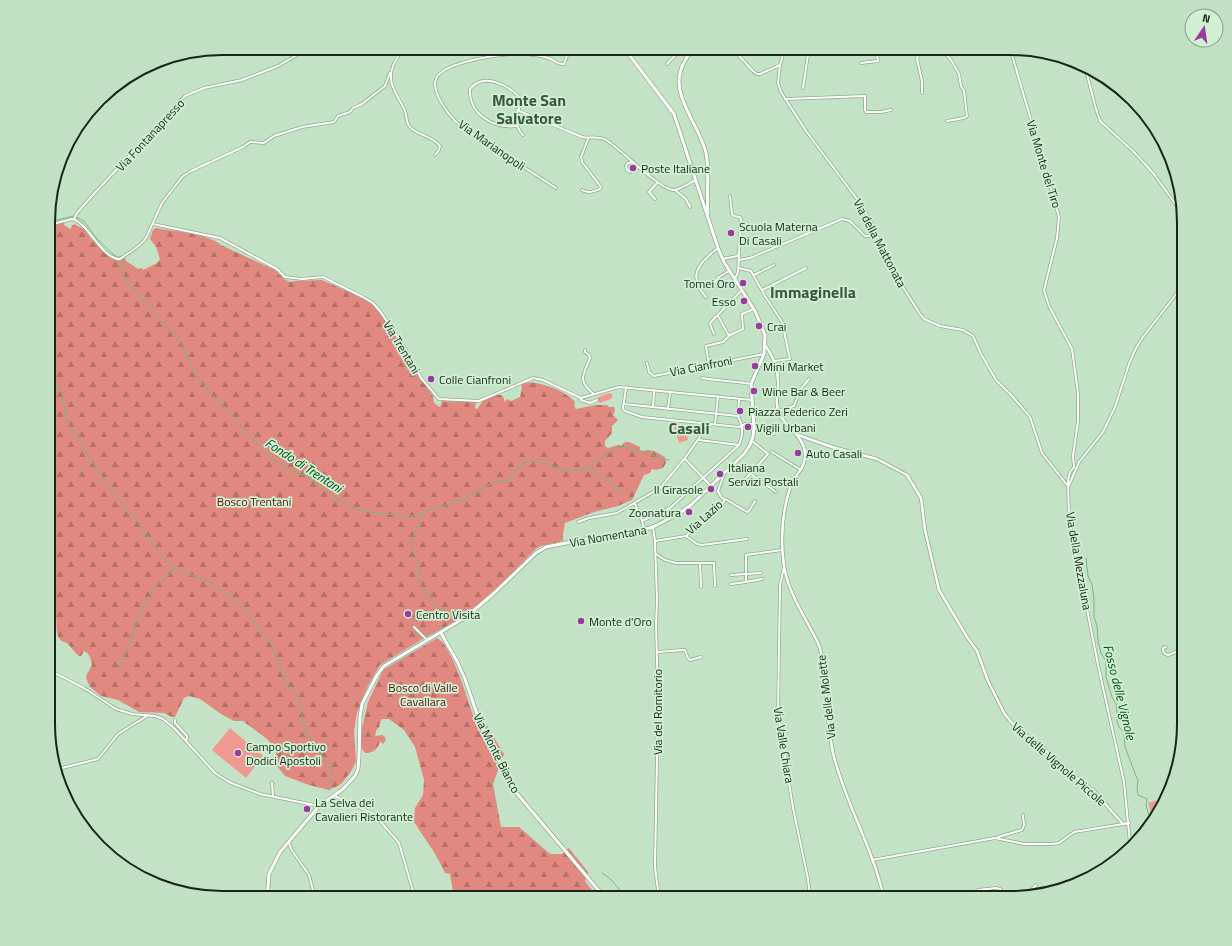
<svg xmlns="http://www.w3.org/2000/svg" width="1232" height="946" font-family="'Titillium Web',sans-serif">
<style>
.forest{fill:url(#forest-firs)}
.pitch{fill:#f09990}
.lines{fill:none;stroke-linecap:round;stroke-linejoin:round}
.stream{stroke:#77b87d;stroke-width:1}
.minor-casing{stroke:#8eab8f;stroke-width:3.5}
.tertiary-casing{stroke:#8eab8f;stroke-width:4}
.secondary-casing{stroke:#8eab8f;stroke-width:4.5}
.minor{stroke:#fff;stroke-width:2}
.tertiary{stroke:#fff;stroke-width:2.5}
.secondary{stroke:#fff;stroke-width:3}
.poi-dot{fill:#9c399f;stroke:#d1f0d3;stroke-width:1.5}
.labels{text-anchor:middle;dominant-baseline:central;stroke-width:3.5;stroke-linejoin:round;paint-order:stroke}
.street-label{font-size:12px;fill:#1a251a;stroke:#d1f0d3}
.poi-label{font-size:12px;fill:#1a251a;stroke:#d1f0d3;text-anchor:start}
.park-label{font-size:12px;fill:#5e1010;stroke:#d1f0d3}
.water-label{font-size:13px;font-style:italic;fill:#004e16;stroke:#d1f0d3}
.district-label{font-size:16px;font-weight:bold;fill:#3d573f;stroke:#d1f0d3}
.rim{fill:none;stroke:#1a251a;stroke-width:2}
</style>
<defs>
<pattern id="forest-firs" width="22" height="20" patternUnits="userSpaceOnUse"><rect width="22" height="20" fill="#e18980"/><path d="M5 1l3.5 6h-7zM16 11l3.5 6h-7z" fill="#b67068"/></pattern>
</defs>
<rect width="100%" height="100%" fill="#c4e3c6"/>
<g class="forest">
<path d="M 65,222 L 64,225 L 70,229 L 74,224 L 84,229 L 93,241 L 118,261 L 125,258 L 126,261 L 138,269 L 142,268 L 143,270 L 157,263 L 160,259 L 156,247 L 150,239 L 153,230 L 156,228 C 174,231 209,234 221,245 L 275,270 L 284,279 L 290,282 L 295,281 L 322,280 L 361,297 L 373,305 L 393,331 L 410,360 L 410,363 L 412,364 L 433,396 L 434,403 L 440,407 L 442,401 C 453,402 466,400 476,403 L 475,408 L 477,409 L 483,401 L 496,395 L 501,395 L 504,398 L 504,402 L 507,399 L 511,401 L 520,397 L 522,388 L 521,384 C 533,378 567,391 575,402 L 574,406 L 576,409 L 595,405 L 607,405 L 609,407 L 614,407 L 615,410 L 613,415 L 618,420 L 612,426 L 612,433 L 605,441 L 605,446 L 608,448 L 618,445 L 621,446 L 625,442 L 629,442 L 640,447 L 640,450 L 643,451 C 652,448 657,453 665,457 L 666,463 L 663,468 L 656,470 L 652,469 L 650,473 L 644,475 L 632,500 L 618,506 L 594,512 L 565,523 L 563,534 L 563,541 L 541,546 L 537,548 L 502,583 L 464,617 L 426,637 L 380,665 L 368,686 L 357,713 L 354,731 L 356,761 L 352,770 L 343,782 L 338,786 L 329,790 L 309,785 L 285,776 L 276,765 L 276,751 L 273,745 L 267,739 L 243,721 L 234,721 L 221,714 L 200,699 L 189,696 L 184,698 L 175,717 L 172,717 L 164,713 L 139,712 L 118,700 L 101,696 L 90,687 L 86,678 L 87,674 L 92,665 C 91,660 90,653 84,651 L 81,656 L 79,656 C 75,653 72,648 68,644 C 64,641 60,642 58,636 C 54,625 61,615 49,607 L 49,226 Z"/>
<path d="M 437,638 C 452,644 469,704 475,720 L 487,726 L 504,754 L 493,784 L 501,827 L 519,827 L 550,854 L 562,854 L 569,848 L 588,872 L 585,881 L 598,898 L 454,898 L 450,874 L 445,873 L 436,855 L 414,822 L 415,808 L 423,795 L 424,780 L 415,747 L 404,730 L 389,719 L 382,719 L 380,722 L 379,728 L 377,729 L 375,735 L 376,736 L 382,735 L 385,737 L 386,740 L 383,744 L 380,741 C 378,749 374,753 365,753 L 362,749 L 360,737 L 368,702 L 383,670 Z"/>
</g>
<g class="pitch">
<path d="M 609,393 L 613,395 L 611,399 L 600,403 L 597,400 L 599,397 Z"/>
<path d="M 684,424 L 688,440 L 679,443 L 674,427 Z"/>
<path d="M 230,728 L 263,756 L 246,778 L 212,750 Z"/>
<path d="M 1164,798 L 1164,801 L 1153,819 L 1148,803 Z"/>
</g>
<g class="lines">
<g class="stream">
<path d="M 49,222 L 73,216 L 84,221 L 97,239 L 113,254 L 117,257 L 124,257 L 124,259 L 121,269 L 127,282 L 181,343 L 194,372 L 214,397 L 227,409 L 252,437 L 262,450 L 269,457 L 296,473 L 309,476 L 320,488 L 341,502 L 364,511 L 403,516 L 412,516 L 459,501 L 497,481 L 508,481 L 522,464 L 526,462 L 533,461 L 548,464 L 550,466 L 564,471 L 580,470 L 589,468 L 594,462 L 615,449 L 622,446 L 653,455 L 660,459 L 669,460"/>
<path d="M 49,367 L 62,393 L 67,421 L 86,452 L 110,488 L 138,522 L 156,549 L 173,568 L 172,573 C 146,588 139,619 129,645 C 126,653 122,660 119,668"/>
<path d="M 590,468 L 623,493"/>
<path d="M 423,514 L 411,542 L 419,567 L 419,581 L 438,609 L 448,612 L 452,611"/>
<path d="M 1086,558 L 1088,576 L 1092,585 L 1094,599 L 1094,617 L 1097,626 L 1098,641 L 1101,653 L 1106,661 L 1106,677 L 1112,697 L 1116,704 L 1117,713 L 1117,721 L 1119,727 L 1124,732 L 1125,747 L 1138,781 L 1137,788 L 1138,795 L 1147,799 L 1146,805 L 1151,823"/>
<path d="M 173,568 L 210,582 L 235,600 L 253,620 L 271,644 L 279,663 L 285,683 C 306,696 298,713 307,732 C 313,745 324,757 332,768 L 329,790"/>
<path d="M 602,873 C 612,879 619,888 625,898"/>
</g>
<g class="minor-casing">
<g id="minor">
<path d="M 405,48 C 399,53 396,59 393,66 C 386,84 398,95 405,111 C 407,116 406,122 409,126 C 417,136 432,135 440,146 L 439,150 L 435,155"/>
<path d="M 732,48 L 753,71 L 757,74 L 760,74 L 780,65"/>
<path d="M 785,48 L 780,65 L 778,83 L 781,92 L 806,131 L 860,203 L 871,222 L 892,270 L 920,314 L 924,319 L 940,326 L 963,330 L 973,336 L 981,354 L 996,380 L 1013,397 L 1030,417 L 1042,453 L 1067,485"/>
<path d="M 920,48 L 917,59 L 922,81 L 922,93"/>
<path d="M 925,48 L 929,51 L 945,53 L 951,60 L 959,74 L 961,86 L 964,91 L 967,116 L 964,118 L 947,121"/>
<path d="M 1010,48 L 1059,217 L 1057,238 L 1044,290 L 1049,306 L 1072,349 L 1078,393 L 1078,421 L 1073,456 L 1074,467 L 1070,472 L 1068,481 L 1069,518 L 1098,665 L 1124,782 L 1130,843"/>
<path d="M 766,53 L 767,48"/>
<path d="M 861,63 L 878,61 L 876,48"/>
<path d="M 667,64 L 682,48"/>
<path d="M 1085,67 L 1096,109 L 1100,121 L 1134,152 L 1153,173 L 1182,213"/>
<path d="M 803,88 L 809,48"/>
<path d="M 785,99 L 865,96 L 865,110 L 866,112 L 881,112 L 891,110"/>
<path d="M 517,110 L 582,137 C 591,139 598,135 606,140 C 621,149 659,189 673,190 C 680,190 689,183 696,180"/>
<path d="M 518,110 C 515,120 516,128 523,135"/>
<path d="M 517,126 C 493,129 469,114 470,89 C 483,72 508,85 519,97 L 519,111"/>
<path d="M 630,172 L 627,170 L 626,166 L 628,163 L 633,162"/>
<path d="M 556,188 C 534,174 513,160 491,146 C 480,139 467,131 456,122 C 448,114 431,92 436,79 C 442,61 510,52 527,54 C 534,55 544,56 551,59 C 555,61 557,64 562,64 L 564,64 C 567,58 568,54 567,48"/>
<path d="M 582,190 C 588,194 595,191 600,189 L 601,187 L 582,162 L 581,157 L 588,139"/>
<path d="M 675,190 L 686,199 L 690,207"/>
<path d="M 655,199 L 649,192 L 657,183"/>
<path d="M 74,219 L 77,213 L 90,198 L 185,96 L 204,88 L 242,80 L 278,66 L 309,48"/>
<path d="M 153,224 L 220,238 L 277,269 L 285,277 L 302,279 L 323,277 L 363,297 L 373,303 L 380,311 L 405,348 L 421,378 L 439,399 L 479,401 L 533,378 L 543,380 L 581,398 L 619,387 L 752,400"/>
<path d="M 49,225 L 72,219 C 88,222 101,259 120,259 C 128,253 140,247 146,238 L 162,203 L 182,177 L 191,171 L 243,147 L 250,142 L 264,143 L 274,136 L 302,127 L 334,122 L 338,116 L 350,112 L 353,108 L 362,104 L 385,86 L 390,73"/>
<path d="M 723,259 L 737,256 L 739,253 L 741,219 L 740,217 L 734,216 L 732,214 L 730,196"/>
<path d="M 739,260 L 750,258 L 842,219 L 850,221 L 865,236 L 872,236 L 876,233"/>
<path d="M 739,268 L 751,271 L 765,296 L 782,322 L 790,359 L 774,361"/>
<path d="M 754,275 L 774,265"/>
<path d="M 735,279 L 738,272 L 739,255"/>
<path d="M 710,288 L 719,277 L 729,271"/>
<path d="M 762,290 L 806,268"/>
<path d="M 706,297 C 686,275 700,262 718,248"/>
<path d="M 714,334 L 710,324 L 711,322 L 741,291"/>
<path d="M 730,335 L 743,329 L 742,314 L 754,309"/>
<path d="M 585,350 L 585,352 L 589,355 L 590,358 C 583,375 577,381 594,394"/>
<path d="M 647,363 L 649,372 L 654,376 L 764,354"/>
<path d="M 709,365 L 706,346 L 723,342 L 729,336 L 718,316"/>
<path d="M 702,378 C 719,381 735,381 751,384"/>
<path d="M 626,387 L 623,409 L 625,411 L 642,417 L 739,427 L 745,424 L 754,424"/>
<path d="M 581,398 L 581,400 L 590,403 L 597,400"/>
<path d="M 624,404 L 738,416"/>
<path d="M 653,407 L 654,392"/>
<path d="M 668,409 L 670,393"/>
<path d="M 779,411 L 794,406 L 800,390 L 809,379"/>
<path d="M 715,424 L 718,396"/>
<path d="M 754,428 L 774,434"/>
<path d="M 699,440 L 739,445"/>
<path d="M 772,452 L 801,470"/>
<path d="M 685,459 L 711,486"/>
<path d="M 724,474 L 718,491 L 721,497 L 724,499 L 727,500 L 747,512 L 749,511 L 755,501"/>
<path d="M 751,474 L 776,492"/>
<path d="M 740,485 L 768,454 L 752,441"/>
<path d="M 1069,485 L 1079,462 L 1103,432 L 1115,407 L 1129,364 L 1136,348 L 1143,337 L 1184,284"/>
<path d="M 635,504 L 642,521 L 644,530"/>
<path d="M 642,521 L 670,508 L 739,445 L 742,435 L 742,426 L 738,416 L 739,399"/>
<path d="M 578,522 L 589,518 L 617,513 L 660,488 L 685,458 L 706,428 L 712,424"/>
<path d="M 653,527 L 655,541 L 657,600 L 656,624 L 658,700 L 655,867 L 659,898"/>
<path d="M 686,536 L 697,544 L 702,545 L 747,539"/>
<path d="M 655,541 L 686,536 L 724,502 L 724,499"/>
<path d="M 656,554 L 665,560 L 676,563 L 714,563 L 715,586"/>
<path d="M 700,563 L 701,587"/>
<path d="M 784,567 L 780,585 L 778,713 L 793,808 L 808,879 L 810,898"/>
<path d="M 731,575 L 761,573"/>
<path d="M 762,579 L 746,582 L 746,555 L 782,550"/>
<path d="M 731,584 L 746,582"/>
<path d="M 414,627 L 427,640"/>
<path d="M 1166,647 L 1163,648 C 1162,651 1164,654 1168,655 L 1184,649"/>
<path d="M 657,652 L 683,650 L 685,650 L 688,658 L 690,660 L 701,657"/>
<path d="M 49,670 L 84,688 L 116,709 L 132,714 L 155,716 L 163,719 L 174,728 L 215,773 L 229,782 L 260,794 L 319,806"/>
<path d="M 175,720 L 175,723 L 187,736 L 187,739 L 185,740"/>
<path d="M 58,769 L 98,759 L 118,734 L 147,716"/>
<path d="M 272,783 L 273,796"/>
<path d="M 335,796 L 374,814 L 399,843 L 415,898"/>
<path d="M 998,837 L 1022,830 L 1024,825 L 1023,815"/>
<path d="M 289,843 L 291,849 L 309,875 L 315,898"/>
<path d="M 1130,847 L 1130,843 L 1132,845"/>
<path d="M 872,860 L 995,838 L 1024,844 L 1052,844 L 1059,843 L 1074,832 L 1123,824"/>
<path d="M 1028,894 L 1036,885"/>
<path d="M 967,898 L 978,890 L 996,888 L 1000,889 L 1010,898"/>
</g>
</g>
<g class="tertiary-casing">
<g id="tertiary">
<path d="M 765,345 C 774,357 779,371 778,387 C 778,393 776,399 777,405 C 779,425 803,432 805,453 C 806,468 796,473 791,485 C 782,511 780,538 784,566 C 787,586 798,606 808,624 C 812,632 817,639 820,648 C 823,659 824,670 825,681 C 827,705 828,729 833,753 C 845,803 873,848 884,898"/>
<path d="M 798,435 L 832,447 L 877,459 L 907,475 L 921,498 L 925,530 L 939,590 L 967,637 L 977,651 L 988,681 L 1004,713 L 1011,722 L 1024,734 L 1041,746 L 1073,775 L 1093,790 L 1123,824 L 1129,823"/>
</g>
</g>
<g class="secondary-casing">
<g id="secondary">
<path d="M 692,48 C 689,55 683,62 681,70 C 671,95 700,127 706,153 C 710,173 706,193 708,214"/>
<path d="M 441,633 L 457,661 L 465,679 L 479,720 L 514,790 L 605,898"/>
<path d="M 267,898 L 269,874 L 280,852 L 319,806 L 343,789 L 355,776 L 358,769 L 359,757 L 360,717 L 362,704 L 377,675 L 384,666 L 466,617 L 492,595 L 536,553 L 546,547 L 591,538 L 633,533 L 653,527 L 680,513 L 692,504 L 744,454 L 750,445 L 753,436 L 754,427 L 751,384 L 764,354 L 765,335 L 755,311 L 724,262 L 718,248 L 674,114 L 624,48"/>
</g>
</g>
<use href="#minor" class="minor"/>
<use href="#tertiary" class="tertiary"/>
<use href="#secondary" class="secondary"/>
</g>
<g class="poi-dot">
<circle cx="633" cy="168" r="4"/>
<circle cx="731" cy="233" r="4"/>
<circle cx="743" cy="283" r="4"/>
<circle cx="744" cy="301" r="4"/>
<circle cx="759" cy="326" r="4"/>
<circle cx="755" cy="366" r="4"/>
<circle cx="431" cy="379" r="4"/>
<circle cx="754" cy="391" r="4"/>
<circle cx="740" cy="411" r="4"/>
<circle cx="748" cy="427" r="4"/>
<circle cx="798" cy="453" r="4"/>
<circle cx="720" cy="474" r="4"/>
<circle cx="711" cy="489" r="4"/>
<circle cx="689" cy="512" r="4"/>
<circle cx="408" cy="614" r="4"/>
<circle cx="581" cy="621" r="4"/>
<circle cx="238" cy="753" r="4"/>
<circle cx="307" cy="809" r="4"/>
</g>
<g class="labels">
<g class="street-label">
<text transform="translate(150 135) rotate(-47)">Via Fontanapresso</text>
<text transform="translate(492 145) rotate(35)">Via Marianopoli</text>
<text transform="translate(1044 164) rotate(73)">Via Monte del Tiro</text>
<text transform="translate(880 243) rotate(62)">Via della Mattonata</text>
<text transform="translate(402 347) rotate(59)">Via Trentani</text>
<text transform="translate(701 366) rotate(-11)">Via Cianfroni</text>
<text transform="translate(704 517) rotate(-42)">Via Lazio</text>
<text transform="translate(608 536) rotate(-10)">Via Nomentana</text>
<text transform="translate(1079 561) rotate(80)">Via della Mezzaluna</text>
<text transform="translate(826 697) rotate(-97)">Via delle Molette</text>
<text transform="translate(657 712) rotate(-90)">Via del Romitorio</text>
<text transform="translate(784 745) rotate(81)">Via Valle Chiara</text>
<text transform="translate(497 753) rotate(63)">Via Monte Bianco</text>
<text transform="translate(1059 764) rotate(41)">Via delle Vignole Piccole</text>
</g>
<g class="poi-label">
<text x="641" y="168">Poste Italiane</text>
<text x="739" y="226">Scuola Materna<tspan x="739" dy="14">Di Casali</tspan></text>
<text x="735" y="283" text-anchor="end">Tomei Oro</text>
<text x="736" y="301" text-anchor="end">Esso</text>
<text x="767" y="326">Crai</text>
<text x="763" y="366">Mini Market</text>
<text x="439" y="379">Colle Cianfroni</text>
<text x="762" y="391">Wine Bar &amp; Beer</text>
<text x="748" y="411">Piazza Federico Zeri</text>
<text x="756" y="427">Vigili Urbani</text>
<text x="806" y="453">Auto Casali</text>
<text x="728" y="467">Italiana<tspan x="728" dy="14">Servizi Postali</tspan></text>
<text x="703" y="489" text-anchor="end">Il Girasole</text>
<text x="681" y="512" text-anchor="end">Zoonatura</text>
<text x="416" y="614">Centro Visita</text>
<text x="589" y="621">Monte d'Oro</text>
<text x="246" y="746">Campo Sportivo<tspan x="246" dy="14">Dodici Apostoli</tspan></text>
<text x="315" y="802">La Selva dei<tspan x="315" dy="14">Cavalieri Ristorante</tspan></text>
</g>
<g class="park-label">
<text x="254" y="501">Bosco Trentani</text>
<text x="423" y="687">Bosco di Valle<tspan x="423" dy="14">Cavallara</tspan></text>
</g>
<g class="water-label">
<text transform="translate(304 465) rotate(33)">Fondo di Trentani</text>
<text transform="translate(1120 692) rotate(76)">Fosso delle Vignole</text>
</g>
<g class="district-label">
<text x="529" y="100">Monte San<tspan x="529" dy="18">Salvatore</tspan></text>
<text x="813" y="292">Immaginella</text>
<text x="689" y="428">Casali</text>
</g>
</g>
<path d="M0 0H1232V946H0ZM222 55H1010A167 167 0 0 1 1177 222V724A167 167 0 0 1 1010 891H222A167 167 0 0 1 55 724V222A167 167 0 0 1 222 55Z" fill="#c2e0c4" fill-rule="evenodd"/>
<path class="rim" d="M222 55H1010A167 167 0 0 1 1177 222V724A167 167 0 0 1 1010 891H222A167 167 0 0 1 55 724V222A167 167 0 0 1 222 55Z"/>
<g transform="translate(1204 28) rotate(13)"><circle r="19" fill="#d1f0d3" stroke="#889f89"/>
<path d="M0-3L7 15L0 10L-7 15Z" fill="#9c399f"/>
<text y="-6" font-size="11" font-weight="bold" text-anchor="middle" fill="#1a251a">N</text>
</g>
</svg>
